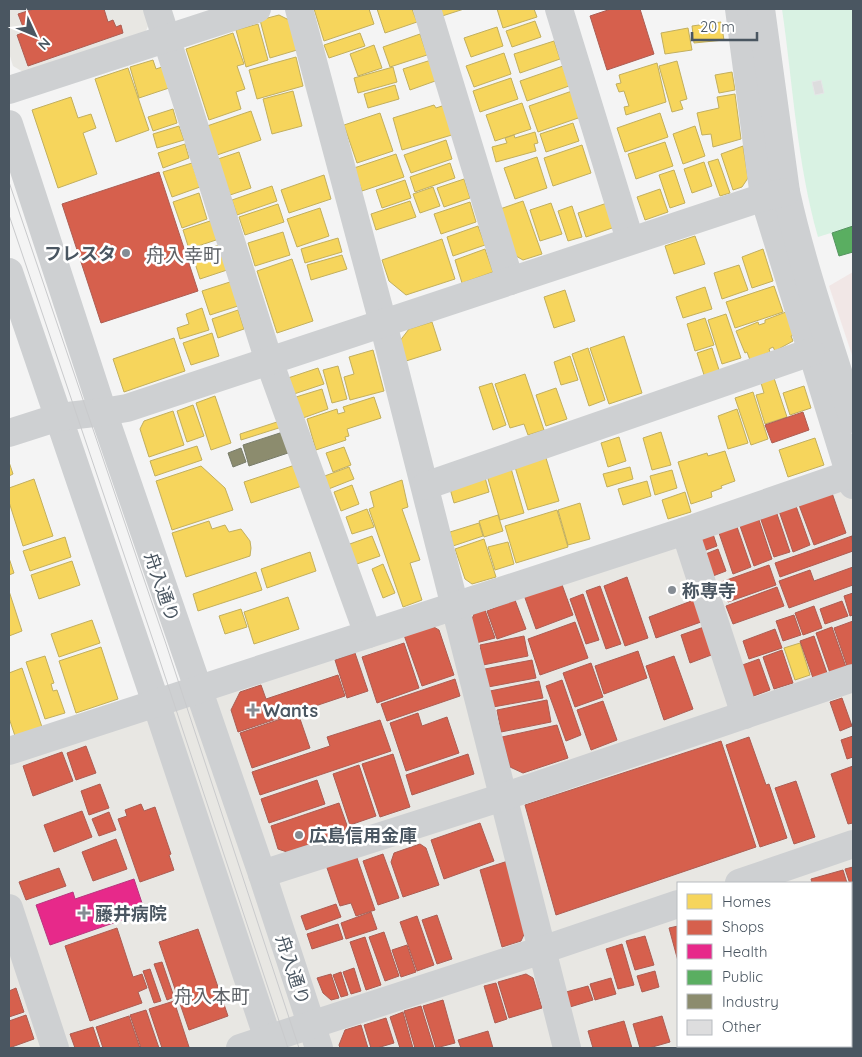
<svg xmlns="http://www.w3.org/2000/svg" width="862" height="1057" font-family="Quicksand,'Noto Sans JP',sans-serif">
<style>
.commercial{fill:#e8e7e3;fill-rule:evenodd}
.medical{fill:#f1e7e6}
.green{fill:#d9f2e3}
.homes{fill:#f6d55c;stroke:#c2af5e}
.shops{fill:#d6604d;stroke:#ac5d53}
.health{fill:#e7298a;stroke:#b8367e}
.public{fill:#5aae61;stroke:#559461}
.industry{fill:#8c8c6e;stroke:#787c6a}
.building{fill:#ddddde;stroke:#e5e6e7}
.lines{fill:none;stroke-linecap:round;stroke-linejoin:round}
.minor{stroke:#ced0d2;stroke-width:28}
.tram{stroke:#c9cacc;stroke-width:1}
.poi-dot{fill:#868d94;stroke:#fff;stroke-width:2}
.labels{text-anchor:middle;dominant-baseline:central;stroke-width:5;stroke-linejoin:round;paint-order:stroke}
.poi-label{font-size:18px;font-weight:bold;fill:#4a5661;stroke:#fff;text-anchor:start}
.street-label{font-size:18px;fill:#4a5661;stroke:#fff}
.neighbourhood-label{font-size:19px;fill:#5f6368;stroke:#fff}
</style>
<rect width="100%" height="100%" fill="#f4f4f4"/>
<g class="commercial">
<path d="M 9,9 L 146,9 L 150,22 L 144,35 L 25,73 L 13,66 L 9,53 Z"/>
<path d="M 853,471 L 853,1048 L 9,1048 L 9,763 ZM 678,883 L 851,883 L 851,1046 L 678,1046 Z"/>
</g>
<path class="medical" d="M 853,272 L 853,358 L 829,286 Z"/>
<path class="green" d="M 782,9 L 853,9 L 853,226 L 818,237 C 797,163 793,85 782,9 Z"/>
<g class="homes">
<path d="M 314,9 L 369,9 L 374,24 L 324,41 Z"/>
<path d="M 377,9 L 412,9 L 417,22 L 385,33 Z"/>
<path d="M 437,9 L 464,9 L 439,17 Z"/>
<path d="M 497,9 L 534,9 L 537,17 L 503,28 Z"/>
<path d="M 279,15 L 289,20 L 297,50 L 270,58 L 260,20 Z"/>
<path d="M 535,21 L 541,37 L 512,47 L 506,31 Z"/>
<path d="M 721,22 L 724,40 L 694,43 L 692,26 Z"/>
<path d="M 258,24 L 268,60 L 246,67 L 236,30 Z"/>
<path d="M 497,27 L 503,46 L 471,57 L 464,38 Z"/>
<path d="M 688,28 L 692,50 L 665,54 L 661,33 Z"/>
<path d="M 233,33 L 244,64 L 237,66 L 245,89 L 236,92 L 241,109 L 209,120 L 186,49 Z"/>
<path d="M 360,33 L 365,46 L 329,58 L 324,45 Z"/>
<path d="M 420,34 L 427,55 L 390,67 L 383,47 Z"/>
<path d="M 554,41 L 560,59 L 520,73 L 514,54 Z"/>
<path d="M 374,45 L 382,68 L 358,76 L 350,54 Z"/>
<path d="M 504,53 L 511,74 L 474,87 L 466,66 Z"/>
<path d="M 296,57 L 303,86 L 257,99 L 249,70 Z"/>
<path d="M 153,60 L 156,69 L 162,67 L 169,88 L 139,98 L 130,67 Z"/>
<path d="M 431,60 L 438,80 L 410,90 L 403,69 Z"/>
<path d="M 677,61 L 687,99 L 680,101 L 683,109 L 672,112 L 659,66 Z"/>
<path d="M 657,63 L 666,102 L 626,115 L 624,107 L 629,106 L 624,91 L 619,92 L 616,84 L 621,83 L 619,75 Z"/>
<path d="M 563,66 L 569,86 L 527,101 L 520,81 Z"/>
<path d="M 393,67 L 397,82 L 358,93 L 354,78 Z"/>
<path d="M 128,68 L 149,130 L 116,142 L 95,79 Z"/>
<path d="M 732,72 L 735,90 L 719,93 L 715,75 Z"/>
<path d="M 511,78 L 518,99 L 480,112 L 473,91 Z"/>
<path d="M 395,85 L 399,99 L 368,108 L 364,94 Z"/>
<path d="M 293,91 L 302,126 L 272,134 L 263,99 Z"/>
<path d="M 572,91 L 581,117 L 538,132 L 529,106 Z"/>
<path d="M 735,94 L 741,139 L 713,147 L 711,134 L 702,135 L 697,113 L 719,108 L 717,97 Z"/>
<path d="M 71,97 L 78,118 L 91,114 L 96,128 L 83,133 L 97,174 L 58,188 L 32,110 Z"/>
<path d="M 522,103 L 531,129 L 495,141 L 486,115 Z"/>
<path d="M 434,105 L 436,108 L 445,105 L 455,134 L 402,150 L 393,118 Z"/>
<path d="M 173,109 L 177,123 L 153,131 L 148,117 Z"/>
<path d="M 251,111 L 261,140 L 217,155 L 207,126 Z"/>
<path d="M 380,113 L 393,151 L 357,163 L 344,125 Z"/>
<path d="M 660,113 L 668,137 L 625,152 L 617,128 Z"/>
<path d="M 573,123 L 579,141 L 546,152 L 540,134 Z"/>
<path d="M 179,126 L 184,140 L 157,148 L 153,134 Z"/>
<path d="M 695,126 L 705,156 L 683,164 L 673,134 Z"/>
<path d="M 535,132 L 538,143 L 534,144 L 536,151 L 496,162 L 492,147 L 507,143 L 505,138 L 514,135 L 515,138 Z"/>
<path d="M 446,140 L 452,159 L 411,173 L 404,155 Z"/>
<path d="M 665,142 L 673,166 L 636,179 L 628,154 Z"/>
<path d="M 185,144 L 189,158 L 163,168 L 158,153 Z"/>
<path d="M 582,145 L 591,173 L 553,186 L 544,158 Z"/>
<path d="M 743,146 L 748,178 L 742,187 L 733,190 L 721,154 Z"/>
<path d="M 239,152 L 251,188 L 230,195 L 218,159 Z"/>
<path d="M 396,154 L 404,177 L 362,191 L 354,168 Z"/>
<path d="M 537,157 L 547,188 L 515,199 L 504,168 Z"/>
<path d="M 718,159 L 730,193 L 720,196 L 708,162 Z"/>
<path d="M 704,162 L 712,186 L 692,193 L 684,169 Z"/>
<path d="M 192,163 L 200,187 L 172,197 L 163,172 Z"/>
<path d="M 450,163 L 455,178 L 415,192 L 410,177 Z"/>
<path d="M 674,170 L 685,203 L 670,208 L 659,175 Z"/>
<path d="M 324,175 L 331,199 L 289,213 L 281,190 Z"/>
<path d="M 464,179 L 470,198 L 444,207 L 437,188 Z"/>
<path d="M 405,180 L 411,198 L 382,208 L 376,190 Z"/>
<path d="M 272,186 L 277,201 L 237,215 L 232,200 Z"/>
<path d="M 433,187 L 440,206 L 420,213 L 413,194 Z"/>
<path d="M 660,189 L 668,212 L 645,220 L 637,197 Z"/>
<path d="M 199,193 L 207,219 L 182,228 L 173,202 Z"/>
<path d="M 410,201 L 416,217 L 376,230 L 371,214 Z"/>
<path d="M 523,201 L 542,254 L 523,260 L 516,256 L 500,209 Z"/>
<path d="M 470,202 L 476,222 L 441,234 L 434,214 Z"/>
<path d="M 551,203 L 562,234 L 540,241 L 530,210 Z"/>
<path d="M 607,203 L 615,227 L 586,237 L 578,213 Z"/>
<path d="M 278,204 L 284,222 L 245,235 L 239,217 Z"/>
<path d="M 572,206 L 582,237 L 568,241 L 558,211 Z"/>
<path d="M 320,208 L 329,236 L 297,247 L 287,219 Z"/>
<path d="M 213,220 L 219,239 L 189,249 L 183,230 Z"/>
<path d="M 478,226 L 485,245 L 453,256 L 447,237 Z"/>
<path d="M 283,232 L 290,255 L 255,266 L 248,243 Z"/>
<path d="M 695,236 L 705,264 L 674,274 L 665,246 Z"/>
<path d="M 338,238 L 342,252 L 305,263 L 301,249 Z"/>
<path d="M 442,239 L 455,279 L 406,295 L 389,281 L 382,260 Z"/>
<path d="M 222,244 L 230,269 L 200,279 L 192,254 Z"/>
<path d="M 485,249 L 493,272 L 462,283 L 455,260 Z"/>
<path d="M 763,249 L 773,281 L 752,288 L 742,257 Z"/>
<path d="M 342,255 L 347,269 L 311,280 L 307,265 Z"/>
<path d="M 292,259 L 313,321 L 277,333 L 257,271 Z"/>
<path d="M 739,265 L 748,290 L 722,299 L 714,273 Z"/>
<path d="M 233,281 L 241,305 L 210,315 L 202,291 Z"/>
<path d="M 774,286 L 783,312 L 735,328 L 726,302 Z"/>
<path d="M 705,287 L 712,309 L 683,318 L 676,297 Z"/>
<path d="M 565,290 L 575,321 L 554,328 L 544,297 Z"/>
<path d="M 202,308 L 209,330 L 180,339 L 177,328 L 189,324 L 186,314 Z"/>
<path d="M 238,310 L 244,329 L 218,338 L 212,319 Z"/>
<path d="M 786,312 L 795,335 L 791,336 L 793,341 L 775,351 L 773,347 L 769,349 L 770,352 L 750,360 L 747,352 L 745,353 L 736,331 L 758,322 L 759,325 L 765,323 L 765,320 Z"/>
<path d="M 726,314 L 741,358 L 722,364 L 708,320 Z"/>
<path d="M 705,318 L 714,345 L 695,351 L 687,324 Z"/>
<path d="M 432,322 L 441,350 L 406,361 L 399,342 L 409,329 Z"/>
<path d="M 212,333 L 219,356 L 191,365 L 183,343 Z"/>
<path d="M 624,336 L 642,393 L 609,404 L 590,348 Z"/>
<path d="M 174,338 L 185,371 L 124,392 L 113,359 Z"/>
<path d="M 588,348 L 605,400 L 589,406 L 572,354 Z"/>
<path d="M 712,348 L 720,373 L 705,378 L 697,353 Z"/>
<path d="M 373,350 L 384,391 L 350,400 L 344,377 L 354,374 L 349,357 Z"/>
<path d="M 570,356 L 578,380 L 561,385 L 554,362 Z"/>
<path d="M 338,366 L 347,399 L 332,403 L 323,370 Z"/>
<path d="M 318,368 L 324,384 L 294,394 L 288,378 Z"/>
<path d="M 525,374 L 544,430 L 528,435 L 524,424 L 510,428 L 495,384 Z"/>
<path d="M 774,378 L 787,417 L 765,424 L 756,395 L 764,393 L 761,383 Z"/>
<path d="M 492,383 L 506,425 L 493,430 L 479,387 Z"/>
<path d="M 804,386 L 811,408 L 790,415 L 783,393 Z"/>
<path d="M 556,388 L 567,419 L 546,426 L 536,395 Z"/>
<path d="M 322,389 L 328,409 L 303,418 L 296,397 Z"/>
<path d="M 753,392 L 768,439 L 751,445 L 735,398 Z"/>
<path d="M 215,396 L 231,443 L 211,450 L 196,403 Z"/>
<path d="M 374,397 L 381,418 L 347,429 L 349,436 L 345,437 L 346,440 L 316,450 L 307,419 L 337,409 L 338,414 L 345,412 L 343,407 Z"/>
<path d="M 193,405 L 204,436 L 187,442 L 177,411 Z"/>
<path d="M 737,409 L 748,443 L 728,449 L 718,416 Z"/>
<path d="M 173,411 L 184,445 L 149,457 L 140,429 L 144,421 Z"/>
<path d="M 283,420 L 285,426 L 241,440 L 240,434 Z"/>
<path d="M 661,432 L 671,465 L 652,470 L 643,438 Z"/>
<path d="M 619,437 L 626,461 L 608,467 L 601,443 Z"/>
<path d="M 815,438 L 824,465 L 788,477 L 779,450 Z"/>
<path d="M 197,446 L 202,460 L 155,476 L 150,461 Z"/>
<path d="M 344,447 L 351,465 L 333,472 L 326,453 Z"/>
<path d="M 725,451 L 735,481 L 721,486 L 722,488 L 711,492 L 712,497 L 691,504 L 678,462 L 707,453 L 708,456 Z"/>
<path d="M 546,458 L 559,501 L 528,510 L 515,467 Z"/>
<path d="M 9,462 L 13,474 L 9,476 Z"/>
<path d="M 295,465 L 302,486 L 251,503 L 244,482 Z"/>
<path d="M 510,465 L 524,513 L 500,520 L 486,472 Z"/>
<path d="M 201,466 L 225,488 L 233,510 L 172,530 L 156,481 Z"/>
<path d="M 349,467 L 354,479 L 326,490 L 322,477 Z"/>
<path d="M 630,467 L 633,479 L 607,487 L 603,474 Z"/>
<path d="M 672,470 L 677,488 L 655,495 L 650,476 Z"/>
<path d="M 484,474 L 489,492 L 454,503 L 449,485 Z"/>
<path d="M 34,479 L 53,536 L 23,546 L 9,502 L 9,488 Z"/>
<path d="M 402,480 L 408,507 L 402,509 L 420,560 L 410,563 L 422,600 L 403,607 L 369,509 L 374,507 L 370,492 Z"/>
<path d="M 647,481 L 651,496 L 623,505 L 618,489 Z"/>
<path d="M 352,485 L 359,504 L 341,511 L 334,492 Z"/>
<path d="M 685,492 L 691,512 L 668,519 L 662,500 Z"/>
<path d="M 580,503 L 590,539 L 568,545 L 558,510 Z"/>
<path d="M 367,509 L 374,527 L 352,534 L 346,517 Z"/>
<path d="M 557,510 L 568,547 L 516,563 L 505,526 Z"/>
<path d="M 498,515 L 503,531 L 484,537 L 479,521 Z"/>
<path d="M 209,521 L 212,529 L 225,525 L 229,532 L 241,529 L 250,541 L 251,548 L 250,556 L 186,577 L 172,533 Z"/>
<path d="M 479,523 L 483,536 L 453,546 L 450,532 Z"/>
<path d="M 372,536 L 380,556 L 354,565 L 347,545 Z"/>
<path d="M 65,537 L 71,557 L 30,571 L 23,551 Z"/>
<path d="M 484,539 L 496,577 L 472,584 L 465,579 L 455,549 Z"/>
<path d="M 508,542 L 514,564 L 495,570 L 488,547 Z"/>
<path d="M 310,552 L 316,571 L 267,588 L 261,569 Z"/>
<path d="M 9,558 L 14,573 L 9,575 Z"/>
<path d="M 72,561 L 80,585 L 39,599 L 31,575 Z"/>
<path d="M 383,564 L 395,593 L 383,598 L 372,569 Z"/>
<path d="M 256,572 L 262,590 L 198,611 L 193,594 Z"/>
<path d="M 9,591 L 22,631 L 9,636 Z"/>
<path d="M 288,597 L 299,629 L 254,644 L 244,612 Z"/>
<path d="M 241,609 L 247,627 L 225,634 L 219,616 Z"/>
<path d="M 92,620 L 100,643 L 59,657 L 51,634 Z"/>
<path d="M 800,643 L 810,675 L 795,680 L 784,648 Z"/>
<path d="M 101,647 L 118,699 L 76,713 L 59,661 Z"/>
<path d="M 45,656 L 54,683 L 51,684 L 53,691 L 57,690 L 65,713 L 45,719 L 26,662 Z"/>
<path d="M 22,668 L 42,727 L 15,736 L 9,718 L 9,673 Z"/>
</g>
<g class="shops">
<path d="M 34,9 L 104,9 L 108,22 L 113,20 L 116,27 L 121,25 L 123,33 L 28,66 L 17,35 L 25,32 L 18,14 Z"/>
<path d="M 611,9 L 640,9 L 654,54 L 607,70 L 590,16 Z"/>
<path d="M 159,172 L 198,291 L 101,323 L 62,204 Z"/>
<path d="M 803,412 L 809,430 L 772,443 L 765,425 Z"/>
<path d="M 832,493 L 846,533 L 814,545 L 799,505 Z"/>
<path d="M 796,506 L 810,545 L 793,552 L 779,511 Z"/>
<path d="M 776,511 L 790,552 L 774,557 L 760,517 Z"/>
<path d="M 758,517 L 772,559 L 754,566 L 739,523 Z"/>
<path d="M 736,524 L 751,567 L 733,574 L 718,530 Z"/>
<path d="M 712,531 L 717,546 L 698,553 L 702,535 Z"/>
<path d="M 852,536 L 853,551 L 780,577 L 775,563 Z"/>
<path d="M 718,549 L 726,571 L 705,579 L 698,557 Z"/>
<path d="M 769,565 L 776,585 L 728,602 L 721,582 Z"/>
<path d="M 853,567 L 853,585 L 789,608 L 779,581 L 810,570 L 814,581 Z"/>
<path d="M 627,577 L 648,638 L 625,646 L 604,586 Z"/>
<path d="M 561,582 L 573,615 L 536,629 L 524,595 Z"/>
<path d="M 600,586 L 621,644 L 606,649 L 586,591 Z"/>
<path d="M 777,587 L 784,606 L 733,624 L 726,606 Z"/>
<path d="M 853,593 L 853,615 L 850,616 L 844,596 Z"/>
<path d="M 583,594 L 599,640 L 586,644 L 570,599 Z"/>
<path d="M 515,600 L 526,629 L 497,639 L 487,611 Z"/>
<path d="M 694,600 L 701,622 L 656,638 L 649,617 Z"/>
<path d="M 842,601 L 848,616 L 825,624 L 820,609 Z"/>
<path d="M 814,606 L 822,628 L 803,635 L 795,613 Z"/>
<path d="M 485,610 L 495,638 L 476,643 L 470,624 L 474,614 Z"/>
<path d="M 794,615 L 801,635 L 783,641 L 776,621 Z"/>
<path d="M 853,621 L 853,664 L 847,666 L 834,628 Z"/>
<path d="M 575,622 L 588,658 L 540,675 L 528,639 Z"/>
<path d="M 432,626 L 439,630 L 454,675 L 422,686 L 404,635 Z"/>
<path d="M 704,627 L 714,654 L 690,663 L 681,635 Z"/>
<path d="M 832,627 L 846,667 L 830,673 L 816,633 Z"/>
<path d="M 775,629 L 782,648 L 749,659 L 743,641 Z"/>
<path d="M 524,636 L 528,656 L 483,665 L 480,645 Z"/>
<path d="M 814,636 L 827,673 L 813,678 L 800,641 Z"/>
<path d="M 404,643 L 419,688 L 377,703 L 362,657 Z"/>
<path d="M 782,650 L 793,683 L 774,689 L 763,657 Z"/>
<path d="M 638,651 L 647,678 L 604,694 L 595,666 Z"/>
<path d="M 355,653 L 368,691 L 347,698 L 335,660 Z"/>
<path d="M 674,656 L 693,709 L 664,720 L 646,666 Z"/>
<path d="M 759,659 L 770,690 L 748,698 L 737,667 Z"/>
<path d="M 532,660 L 536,678 L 488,687 L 485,669 Z"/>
<path d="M 591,663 L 603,697 L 575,707 L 563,673 Z"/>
<path d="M 338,675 L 345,696 L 238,732 L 231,710 L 240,692 L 261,685 L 266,699 Z"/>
<path d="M 455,679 L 460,696 L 387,721 L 381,704 Z"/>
<path d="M 562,680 L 581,735 L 566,741 L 546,686 Z"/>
<path d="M 539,681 L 543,698 L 493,707 L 490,691 Z"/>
<path d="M 842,698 L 852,726 L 840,731 L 830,702 Z"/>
<path d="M 547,700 L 551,722 L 501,732 L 497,710 Z"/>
<path d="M 603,701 L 617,740 L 591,750 L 577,710 Z"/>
<path d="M 298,713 L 310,748 L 252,768 L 240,733 Z"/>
<path d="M 418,713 L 422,726 L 447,717 L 459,753 L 406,771 L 390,723 Z"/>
<path d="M 380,720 L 391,751 L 260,795 L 252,772 L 330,746 L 327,737 Z"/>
<path d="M 557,725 L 568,758 L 523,773 L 510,767 L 502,737 Z"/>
<path d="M 853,736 L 853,757 L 847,759 L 841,740 Z"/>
<path d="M 749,737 L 766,785 L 769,784 L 787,838 L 760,847 L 726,745 Z"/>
<path d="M 721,741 L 756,847 L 556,915 L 525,805 Z"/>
<path d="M 86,746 L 96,773 L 76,780 L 67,753 Z"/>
<path d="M 62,752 L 73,781 L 33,796 L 23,766 Z"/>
<path d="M 393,754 L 410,807 L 380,817 L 362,764 Z"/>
<path d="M 468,754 L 474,774 L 412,795 L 406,775 Z"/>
<path d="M 359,765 L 376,816 L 350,825 L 333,774 Z"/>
<path d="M 853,766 L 853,823 L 848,824 L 831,774 Z"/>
<path d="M 317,780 L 325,804 L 269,823 L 261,799 Z"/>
<path d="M 796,781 L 815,837 L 794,844 L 775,788 Z"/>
<path d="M 100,784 L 109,808 L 89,815 L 81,791 Z"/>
<path d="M 339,803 L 349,831 L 287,852 L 278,849 L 271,826 Z"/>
<path d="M 141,804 L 144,811 L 155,807 L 171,854 L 169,855 L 174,870 L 140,882 L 118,819 L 127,816 L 125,810 Z"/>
<path d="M 82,811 L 92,837 L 54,852 L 44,825 Z"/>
<path d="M 109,812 L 116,830 L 99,836 L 92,819 Z"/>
<path d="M 480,823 L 494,861 L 444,879 L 431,840 Z"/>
<path d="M 116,839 L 127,869 L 93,881 L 82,852 Z"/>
<path d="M 420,844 L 426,848 L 439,885 L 403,897 L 391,862 L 394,853 Z"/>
<path d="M 383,854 L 399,898 L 378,905 L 363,861 Z"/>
<path d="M 356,855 L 375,910 L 356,916 L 351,903 L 340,906 L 326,865 Z"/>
<path d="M 508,861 L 526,930 L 521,941 L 502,947 L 480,870 Z"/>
<path d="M 853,867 L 853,887 L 851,887 L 845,869 Z"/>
<path d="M 59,868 L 66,886 L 26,900 L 19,882 Z"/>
<path d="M 843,870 L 847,883 L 812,883 L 811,879 Z"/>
<path d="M 851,897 L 853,906 L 853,931 L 851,931 Z"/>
<path d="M 336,904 L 341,917 L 306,930 L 301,916 Z"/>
<path d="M 371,912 L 377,929 L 346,939 L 341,923 Z"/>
<path d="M 437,915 L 452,959 L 437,964 L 422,920 Z"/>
<path d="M 417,916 L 434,965 L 417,971 L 400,922 Z"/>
<path d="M 338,924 L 343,939 L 312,949 L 307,934 Z"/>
<path d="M 678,926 L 678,961 L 669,928 Z"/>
<path d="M 117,928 L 133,977 L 142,974 L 147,988 L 138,992 L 142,1003 L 90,1021 L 65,946 Z"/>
<path d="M 198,929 L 228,1016 L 189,1030 L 159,942 Z"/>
<path d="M 384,932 L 399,976 L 385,981 L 369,937 Z"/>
<path d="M 645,936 L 654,965 L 635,970 L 626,941 Z"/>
<path d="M 365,937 L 381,985 L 366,990 L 350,942 Z"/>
<path d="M 622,944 L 634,985 L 618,989 L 606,949 Z"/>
<path d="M 407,945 L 416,972 L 401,977 L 392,950 Z"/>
<path d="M 851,950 L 853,958 L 853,1012 L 851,1013 Z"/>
<path d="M 162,962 L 174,997 L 167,1000 L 154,964 Z"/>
<path d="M 354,968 L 361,991 L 351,994 L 343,972 Z"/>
<path d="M 150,969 L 161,1001 L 154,1003 L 143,971 Z"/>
<path d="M 655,971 L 659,987 L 642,992 L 637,976 Z"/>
<path d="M 341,972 L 348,995 L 341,997 L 333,975 Z"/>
<path d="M 331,974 L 339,998 L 331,1000 L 323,993 L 317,978 Z"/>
<path d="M 526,974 L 533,978 L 542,1008 L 509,1018 L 498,982 Z"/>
<path d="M 611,978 L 616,994 L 595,1000 L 590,984 Z"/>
<path d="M 496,983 L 507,1019 L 495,1023 L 484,986 Z"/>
<path d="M 588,986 L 593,1000 L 570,1007 L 566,992 Z"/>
<path d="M 16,988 L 24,1012 L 9,1017 L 9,991 Z"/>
<path d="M 443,1000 L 455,1043 L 436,1048 L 423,1006 Z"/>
<path d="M 174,1001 L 189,1047 L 186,1048 L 162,1048 L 149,1009 Z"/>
<path d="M 421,1006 L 434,1048 L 415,1048 L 404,1011 Z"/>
<path d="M 146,1010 L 159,1048 L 141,1048 L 130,1015 Z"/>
<path d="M 403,1012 L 413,1048 L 400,1048 L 390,1017 Z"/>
<path d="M 26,1015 L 34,1039 L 9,1048 L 9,1021 Z"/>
<path d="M 129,1016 L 140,1048 L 103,1048 L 96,1027 Z"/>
<path d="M 662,1016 L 670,1042 L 649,1048 L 640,1048 L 633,1024 Z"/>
<path d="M 386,1018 L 394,1043 L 377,1048 L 371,1048 L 364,1025 Z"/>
<path d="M 624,1021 L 632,1048 L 593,1048 L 588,1031 Z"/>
<path d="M 361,1025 L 368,1048 L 340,1048 L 339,1045 L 345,1030 Z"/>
<path d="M 93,1027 L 100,1048 L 75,1048 L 70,1034 Z"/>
<path d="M 488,1031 L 493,1048 L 461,1048 L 458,1040 Z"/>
<path d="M 689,1046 L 705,1046 L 706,1048 L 689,1048 Z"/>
<path d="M 711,1046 L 753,1046 L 754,1048 L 712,1048 Z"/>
<path d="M 755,1046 L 796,1046 L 788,1048 L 756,1048 Z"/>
</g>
<path class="health" d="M 134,879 L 145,912 L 50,945 L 36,905 L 73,892 L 75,899 Z"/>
<path class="public" d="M 853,226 L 853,252 L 839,256 L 832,233 Z"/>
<g class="industry">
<path d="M 286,431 L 294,451 L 249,466 L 243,445 Z"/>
<path d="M 241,448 L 246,462 L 233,467 L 228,453 Z"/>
</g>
<path class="building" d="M 821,80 L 824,93 L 815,95 L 812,82 Z"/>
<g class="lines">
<g class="minor">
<path d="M 157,9 L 269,361 L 368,634"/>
<path d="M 299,9 L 383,323 L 567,1048"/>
<path d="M 427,9 L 510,281"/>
<path d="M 559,9 L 630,240"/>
<path d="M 739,9 L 764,197 L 853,485"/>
<path d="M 761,9 L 786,192 C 803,269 830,344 853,419"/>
<path d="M 9,90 L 257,9"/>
<path d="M 9,124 L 103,412 L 262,874 L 319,1048"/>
<path d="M 9,272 L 156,703 L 271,1048"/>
<path d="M 9,433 L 59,417 L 103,412 L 127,408 L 764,197 L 786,192"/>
<path d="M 425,486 L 811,352"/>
<path d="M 685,531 L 745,715"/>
<path d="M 9,751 L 685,531 L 853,473"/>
<path d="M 262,874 L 503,797 L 853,678"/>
<path d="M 739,883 L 853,844"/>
<path d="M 9,908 L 55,1048"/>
<path d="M 240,1048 L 542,950 L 678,904"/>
</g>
<g class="tram">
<path d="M 9,182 L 166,644 L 299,1048"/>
<path d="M 9,215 L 155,646 L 288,1048"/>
</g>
</g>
<g class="poi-dot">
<circle cx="126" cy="253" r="5"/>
<circle cx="672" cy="590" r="5"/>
<path d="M250.5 702.5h5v5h5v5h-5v5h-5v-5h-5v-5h5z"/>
<circle cx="299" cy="835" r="5"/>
<path d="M81.5 905.5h5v5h5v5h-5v5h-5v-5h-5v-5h5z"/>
</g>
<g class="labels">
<g class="poi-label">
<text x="116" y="253" text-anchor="end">フレスタ</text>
<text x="682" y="590">称専寺</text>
<text x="263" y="710">Wants</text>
<text x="309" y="835">広島信用金庫</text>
<text x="95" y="913">藤井病院</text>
</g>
<g class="street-label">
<text transform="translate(162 587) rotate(71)">舟入通り</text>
<text transform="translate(293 970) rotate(72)">舟入通り</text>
</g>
<g class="neighbourhood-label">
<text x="184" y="255">舟入幸町</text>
<text x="212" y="996">舟入本町</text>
</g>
</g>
<rect width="862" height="1057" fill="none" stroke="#4a5661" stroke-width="20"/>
<rect x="677" y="882" width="175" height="165" fill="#ffffff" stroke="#b7bbc0"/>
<rect x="687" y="894" width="25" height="15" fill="#f6d55c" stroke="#b7bbc0"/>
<text x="722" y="907" font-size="15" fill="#4a5661">Homes</text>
<rect x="687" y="920" width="25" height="15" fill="#d6604d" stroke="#b7bbc0"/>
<text x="722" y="932" font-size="15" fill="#4a5661">Shops</text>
<rect x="687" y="944" width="25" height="15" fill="#e7298a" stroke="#b7bbc0"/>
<text x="722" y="957" font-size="15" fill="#4a5661">Health</text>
<rect x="687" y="970" width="25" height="15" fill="#5aae61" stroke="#b7bbc0"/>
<text x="722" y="982" font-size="15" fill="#4a5661">Public</text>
<rect x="687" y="994" width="25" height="15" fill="#8c8c6e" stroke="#b7bbc0"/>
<text x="722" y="1007" font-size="15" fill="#4a5661">Industry</text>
<rect x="687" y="1020" width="25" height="15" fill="#ddddde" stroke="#b7bbc0"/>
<text x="722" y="1032" font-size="15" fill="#4a5661">Other</text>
<g transform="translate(35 35) rotate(134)" stroke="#ffffff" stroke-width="4" paint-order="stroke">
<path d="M0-4L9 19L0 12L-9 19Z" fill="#4a5661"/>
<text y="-8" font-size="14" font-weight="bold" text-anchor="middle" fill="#4a5661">N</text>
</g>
<path d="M692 32v8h65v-8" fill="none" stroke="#4a5661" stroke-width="2.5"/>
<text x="700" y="32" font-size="15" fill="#4a5661" stroke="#ffffff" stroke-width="4" paint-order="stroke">20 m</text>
</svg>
